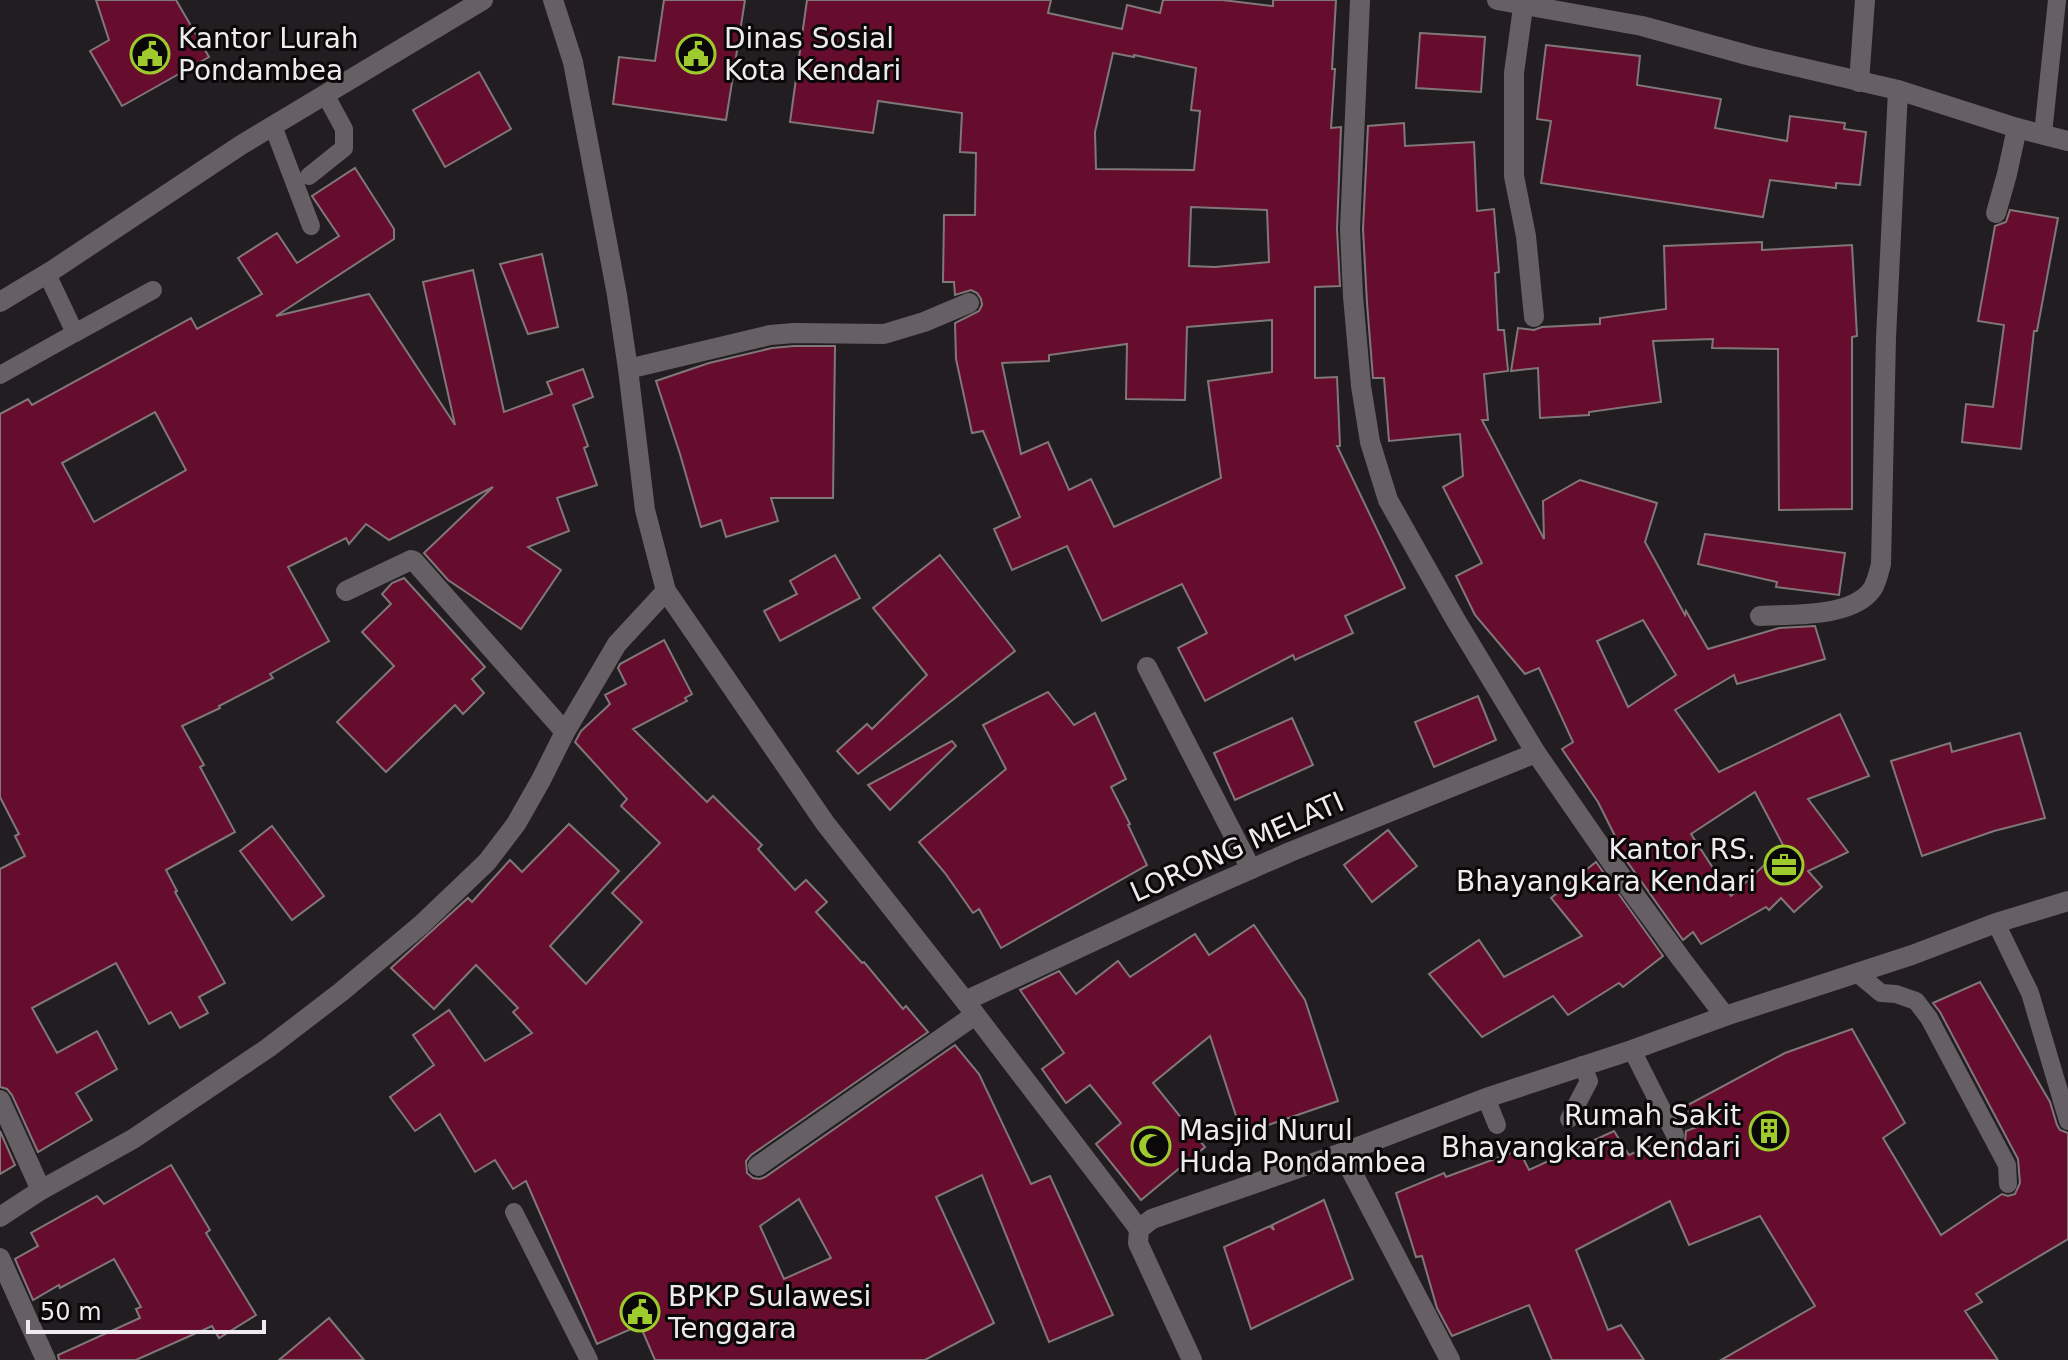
<svg xmlns="http://www.w3.org/2000/svg" width="2068" height="1360" font-family="'DejaVu Sans',sans-serif">
<style>
.building{fill:#660c2d;stroke:#807779;stroke-width:2;fill-rule:evenodd}
.lines{fill:none;stroke-linecap:round;stroke-linejoin:round}
.lane{stroke:#666064;stroke-width:18}
.street{stroke:#666064;stroke-width:20}
.secondary{stroke:#666064;stroke-width:20}
.labels{text-anchor:middle;dominant-baseline:central;stroke-width:6;stroke-linejoin:round;paint-order:stroke}
.poi-label{font-size:28px;fill:#eeeaed;stroke:#0a0809;text-anchor:start}
.street-label{font-size:28px;fill:#eeeaed;stroke:#0a0809}
</style>
<rect width="100%" height="100%" fill="#221d21"/>
<g class="building">
<path d="M 96,0 L 176,0 L 209,57 L 122,106 L 90,51 L 109,40 Z"/>
<path d="M 664,0 L 745,0 L 726,120 L 613,104 L 619,57 L 655,61 Z"/>
<path d="M 807,0 L 1051,0 L 1048,13 L 1122,29 L 1127,5 L 1160,13 L 1163,0 L 1222,0 L 1273,6 L 1273,0 L 1336,0 L 1332,69 L 1335,69 L 1331,128 L 1341,127 L 1337,229 L 1340,286 L 1315,287 L 1315,378 L 1337,377 L 1340,446 L 1337,446 L 1405,588 L 1345,616 L 1353,633 L 1295,660 L 1293,655 L 1205,701 L 1178,648 L 1207,633 L 1182,584 L 1102,621 L 1067,546 L 1012,570 L 994,529 L 1020,517 L 983,431 L 972,433 L 956,359 L 955,323 L 979,311 L 982,305 L 981,299 L 977,293 L 971,290 L 955,295 L 954,282 L 943,282 L 944,215 L 975,215 L 976,153 L 960,152 L 962,113 L 878,101 L 873,133 L 790,122 ZM 1113,53 L 1134,57 L 1134,55 L 1196,68 L 1191,110 L 1200,111 L 1194,170 L 1096,169 L 1095,132 ZM 1191,207 L 1267,210 L 1269,262 L 1215,267 L 1189,266 ZM 1272,320 L 1272,372 L 1208,381 L 1221,478 L 1114,527 L 1091,479 L 1069,490 L 1048,442 L 1021,454 L 1002,363 L 1049,361 L 1049,355 L 1127,344 L 1126,399 L 1185,400 L 1187,327 Z"/>
<path d="M 1420,33 L 1485,37 L 1481,92 L 1416,88 Z"/>
<path d="M 1546,45 L 1640,56 L 1637,85 L 1721,99 L 1715,128 L 1787,141 L 1790,116 L 1845,123 L 1844,129 L 1866,132 L 1860,185 L 1836,183 L 1836,188 L 1770,180 L 1763,217 L 1541,183 L 1551,121 L 1537,119 Z"/>
<path d="M 479,72 L 511,129 L 445,167 L 413,110 Z"/>
<path d="M 1404,123 L 1405,146 L 1474,142 L 1477,211 L 1494,209 L 1499,272 L 1495,273 L 1498,330 L 1504,330 L 1508,371 L 1484,374 L 1488,420 L 1482,420 L 1544,539 L 1543,501 L 1580,480 L 1657,503 L 1645,542 L 1685,615 L 1686,611 L 1708,649 L 1779,628 L 1815,626 L 1825,659 L 1737,684 L 1734,675 L 1675,710 L 1719,772 L 1840,714 L 1869,776 L 1808,799 L 1848,852 L 1808,871 L 1822,887 L 1794,912 L 1781,898 L 1769,910 L 1766,907 L 1701,944 L 1693,932 L 1683,940 L 1616,846 L 1619,844 L 1598,802 L 1562,749 L 1573,742 L 1539,668 L 1525,674 L 1475,615 L 1456,576 L 1482,563 L 1443,487 L 1463,476 L 1460,434 L 1389,441 L 1384,378 L 1373,378 L 1367,303 L 1363,229 L 1368,126 ZM 1643,620 L 1676,675 L 1628,707 L 1597,641 ZM 1755,792 L 1784,847 L 1731,896 L 1691,834 Z"/>
<path d="M 355,168 L 394,229 L 394,239 L 276,316 L 369,294 L 455,425 L 423,282 L 473,270 L 504,412 L 552,394 L 547,382 L 583,369 L 593,397 L 573,405 L 588,446 L 584,448 L 597,485 L 557,498 L 569,531 L 528,547 L 561,570 L 521,629 L 448,580 L 424,553 L 493,487 L 389,540 L 366,524 L 349,544 L 346,538 L 288,567 L 329,641 L 270,674 L 273,678 L 219,706 L 220,708 L 182,726 L 204,765 L 200,767 L 235,832 L 166,870 L 177,891 L 175,892 L 225,983 L 199,997 L 208,1013 L 180,1028 L 171,1012 L 149,1024 L 116,963 L 32,1008 L 57,1053 L 97,1031 L 117,1069 L 76,1093 L 92,1120 L 38,1152 L 12,1095 L 7,1089 L 0,1087 L 0,869 L 25,856 L 15,836 L 19,834 L 0,797 L 0,414 L 28,399 L 32,405 L 191,318 L 197,329 L 262,294 L 238,258 L 277,233 L 297,263 L 339,236 L 312,196 ZM 155,412 L 186,470 L 94,522 L 62,463 Z"/>
<path d="M 2010,210 L 2058,218 L 2037,331 L 2034,331 L 2021,449 L 1962,442 L 1966,404 L 1993,407 L 2004,325 L 1978,321 L 1995,226 L 2006,222 Z"/>
<path d="M 1762,242 L 1762,250 L 1852,245 L 1857,336 L 1852,337 L 1852,509 L 1779,510 L 1778,349 L 1712,348 L 1713,339 L 1653,341 L 1661,402 L 1589,412 L 1589,415 L 1540,418 L 1538,368 L 1511,371 L 1518,328 L 1534,330 L 1542,327 L 1600,324 L 1600,318 L 1666,309 L 1664,246 Z"/>
<path d="M 542,254 L 558,327 L 528,334 L 500,264 Z"/>
<path d="M 794,346 L 835,346 L 833,498 L 771,498 L 778,521 L 726,537 L 721,520 L 701,527 L 680,454 L 656,381 L 709,363 L 772,348 Z"/>
<path d="M 1705,534 L 1845,553 L 1839,595 L 1776,587 L 1777,582 L 1698,564 Z"/>
<path d="M 835,555 L 860,598 L 780,641 L 764,611 L 797,594 L 790,581 Z"/>
<path d="M 940,555 L 1015,651 L 858,774 L 837,751 L 867,724 L 872,729 L 927,675 L 873,608 Z"/>
<path d="M 404,578 L 485,667 L 472,679 L 484,693 L 463,714 L 455,705 L 386,772 L 337,722 L 394,666 L 362,632 L 391,604 L 382,594 L 392,583 Z"/>
<path d="M 664,640 L 692,694 L 685,698 L 687,701 L 633,729 L 707,802 L 713,796 L 762,845 L 758,849 L 795,890 L 806,880 L 827,902 L 816,912 L 862,963 L 864,962 L 903,1009 L 906,1006 L 928,1032 L 751,1155 L 746,1161 L 747,1173 L 753,1178 L 760,1179 L 765,1177 L 955,1045 L 979,1074 L 1031,1184 L 1050,1176 L 1113,1315 L 1049,1342 L 982,1175 L 936,1197 L 994,1323 L 925,1360 L 655,1360 L 640,1325 L 597,1344 L 526,1181 L 513,1189 L 495,1160 L 475,1172 L 440,1114 L 415,1131 L 390,1097 L 434,1065 L 413,1035 L 449,1010 L 485,1061 L 532,1033 L 513,1012 L 518,1008 L 476,965 L 434,1009 L 391,968 L 468,898 L 472,902 L 510,860 L 522,872 L 569,824 L 619,871 L 550,946 L 586,984 L 642,922 L 612,893 L 660,843 L 621,806 L 627,799 L 575,742 L 581,731 L 610,704 L 605,695 L 626,684 L 618,668 L 620,664 ZM 799,1199 L 831,1258 L 784,1279 L 760,1226 Z"/>
<path d="M 1048,692 L 1074,725 L 1095,713 L 1126,779 L 1111,787 L 1130,824 L 1128,825 L 1147,865 L 1001,948 L 979,909 L 973,913 L 945,873 L 919,842 L 1006,769 L 983,725 Z"/>
<path d="M 1478,696 L 1496,740 L 1434,767 L 1415,722 Z"/>
<path d="M 1292,718 L 1313,765 L 1235,800 L 1214,753 Z"/>
<path d="M 2020,733 L 2045,818 L 1994,831 L 1922,856 L 1891,761 L 1950,743 L 1952,752 Z"/>
<path d="M 952,741 L 956,746 L 890,810 L 868,785 Z"/>
<path d="M 272,826 L 324,896 L 292,920 L 240,851 Z"/>
<path d="M 1388,830 L 1417,866 L 1372,902 L 1344,865 Z"/>
<path d="M 1596,862 L 1663,956 L 1623,987 L 1619,983 L 1568,1015 L 1553,996 L 1482,1037 L 1429,974 L 1479,940 L 1504,977 L 1582,936 L 1551,898 Z"/>
<path d="M 1254,925 L 1305,1000 L 1338,1101 L 1242,1134 L 1210,1036 L 1153,1083 L 1205,1147 L 1141,1200 L 1096,1144 L 1121,1123 L 1090,1085 L 1066,1103 L 1042,1069 L 1064,1053 L 1020,990 L 1059,971 L 1076,994 L 1118,961 L 1130,977 L 1195,934 L 1209,955 Z"/>
<path d="M 1980,982 L 2050,1102 L 2057,1125 L 2060,1130 L 2068,1133 L 2068,1239 L 1976,1294 L 1982,1302 L 1965,1311 L 1998,1360 L 1721,1360 L 1815,1306 L 1760,1216 L 1689,1245 L 1670,1201 L 1576,1250 L 1608,1330 L 1621,1325 L 1644,1360 L 1552,1360 L 1529,1305 L 1452,1336 L 1437,1308 L 1422,1256 L 1416,1257 L 1396,1193 L 1444,1173 L 1446,1177 L 1519,1150 L 1529,1170 L 1614,1131 L 1629,1155 L 1664,1140 L 1669,1145 L 1680,1146 L 1685,1141 L 1686,1131 L 1697,1127 L 1686,1106 L 1785,1053 L 1852,1029 L 1905,1123 L 1883,1138 L 1941,1235 L 2002,1194 L 2008,1196 L 2015,1194 L 2020,1183 L 2018,1159 L 1940,1012 L 1933,1003 Z"/>
<path d="M 0,1131 L 15,1165 L 0,1174 Z"/>
<path d="M 171,1165 L 210,1230 L 206,1233 L 256,1315 L 219,1338 L 212,1326 L 136,1360 L 59,1360 L 58,1355 L 140,1318 L 136,1309 L 141,1307 L 114,1259 L 60,1288 L 59,1285 L 33,1300 L 15,1259 L 38,1246 L 31,1233 L 97,1196 L 104,1204 Z"/>
<path d="M 1324,1200 L 1353,1279 L 1251,1329 L 1224,1247 L 1270,1226 L 1274,1230 L 1272,1225 Z"/>
<path d="M 329,1318 L 364,1360 L 279,1360 Z"/>
</g>
<g class="lines">
<g class="lane">
<path d="M 273,126 L 311,226"/>
<path d="M 2043,134 L 2057,0"/>
<path d="M 309,176 L 344,148 L 344,129 L 326,96"/>
<path d="M 47,274 L 75,333 L 153,290"/>
<path d="M 0,375 L 75,333"/>
<path d="M 1996,923 L 2030,993 L 2068,1121"/>
<path d="M 1857,973 L 1881,993 L 1896,994 L 1916,1001 L 1929,1018 L 2007,1165 L 2008,1184"/>
<path d="M 1632,1050 L 1675,1135"/>
<path d="M 1486,1098 L 1497,1125"/>
<path d="M 1569,1119 L 1589,1081 L 1582,1065"/>
<path d="M 514,1212 L 589,1360"/>
</g>
<g class="street">
<path d="M 553,0 L 573,62 L 617,295 L 628,369 L 645,510 L 666,591 L 825,823 L 965,1001 L 1139,1229"/>
<path d="M 1360,0 L 1350,229 L 1353,296 L 1361,386 L 1370,442 L 1388,500 L 1455,619 L 1536,753 L 1630,889 L 1682,960 L 1725,1016"/>
<path d="M 1497,0 L 1642,26 L 1751,56 L 1898,90 L 2017,128 L 2068,141"/>
<path d="M 1524,0 L 1514,73 L 1514,176 L 1526,236 L 1534,317"/>
<path d="M 1859,82 L 1865,0"/>
<path d="M 1996,213 L 2007,174 L 2017,128"/>
<path d="M 0,302 L 53,270 L 241,145 L 483,0"/>
<path d="M 628,369 L 770,335 L 794,333 L 884,334 L 924,322 L 969,303"/>
<path d="M 346,591 L 411,560 L 414,561 L 565,732"/>
<path d="M 1760,616 C 1792,614 1854,618 1873,588 C 1877,581 1879,572 1881,564 L 1886,338 L 1898,90"/>
<path d="M 1147,667 L 1251,869"/>
<path d="M 965,1001 L 1197,893 L 1290,852 L 1536,753"/>
<path d="M 0,1100 L 41,1190"/>
<path d="M 1342,1153 L 1450,1360"/>
<path d="M 758,1166 L 975,1015"/>
<path d="M 0,1217 L 41,1190 L 133,1139 L 268,1048 L 341,992 L 421,925 L 487,862 L 516,824 L 541,780 L 565,732 L 617,644 L 666,591"/>
<path d="M 0,1258 L 46,1360"/>
</g>
<path class="secondary" d="M 1192,1360 L 1138,1243 L 1139,1229 L 1152,1219 L 1342,1153 L 1486,1098 L 1632,1050 L 1725,1016 L 1912,955 L 1996,923 L 2068,901"/>
</g>
<defs>
<g id="civic-ring" transform="scale(2)"><circle r="9.5" fill="#0a0809" stroke="#9fca2d" stroke-width="1.5"/><path d="M-.6-6.5H3V-4.5H.6V-3L4-1V1h2V6H-6V1h2V-1L-.6-3ZM-1.2 2.5V6h2.4V2.5Z" fill="#9fca2d"/></g>
<g id="office-ring" transform="scale(2)"><circle r="9.5" fill="#0a0809" stroke="#9fca2d" stroke-width="1.5"/><path d="M-6-3h4V-5.5h4V-3h4V5H-6ZM-1-4.5V-3h2v-1.5ZM-6 0V1H6V0Z" fill="#9fca2d"/></g>
<g id="building-ring" transform="scale(2)"><circle r="9.5" fill="#0a0809" stroke="#9fca2d" stroke-width="1.5"/><path d="M-4-6H4V6H1V3H-1V6H-4ZM-2.5-4.3h1.7v1.8h-1.7ZM.8-4.3h1.7v1.8H.8ZM-2.5-1h1.7V.8h-1.7ZM.8-1h1.7V.8H.8Z" fill="#9fca2d"/></g>
<g id="mosque-ring" transform="scale(2)"><circle r="9.5" fill="#0a0809" stroke="#9fca2d" stroke-width="1.5"/><path d="M3.5-4.9A6 6 0 1 0 3.5 4.9A5 5 0 1 1 3.5-4.9Z" fill="#9fca2d"/></g>
</defs>
<g fill-rule="evenodd">
<use href="#civic-ring" x="150" y="54"/>
<use href="#civic-ring" x="696" y="54"/>
<use href="#office-ring" x="1784" y="865"/>
<use href="#building-ring" x="1769" y="1131"/>
<use href="#mosque-ring" x="1151" y="1146"/>
<use href="#civic-ring" x="640" y="1312"/>
</g>
<g class="labels">
<g class="poi-label">
<text x="178" y="38">Kantor Lurah<tspan x="178" dy="32">Pondambea</tspan></text>
<text x="724" y="38">Dinas Sosial<tspan x="724" dy="32">Kota Kendari</tspan></text>
<text x="1756" y="849" text-anchor="end">Kantor RS.<tspan x="1756" dy="32">Bhayangkara Kendari</tspan></text>
<text x="1741" y="1115" text-anchor="end">Rumah Sakit<tspan x="1741" dy="32">Bhayangkara Kendari</tspan></text>
<text x="1179" y="1130">Masjid Nurul<tspan x="1179" dy="32">Huda Pondambea</tspan></text>
<text x="668" y="1296">BPKP Sulawesi<tspan x="668" dy="32">Tenggara</tspan></text>
</g>
<g class="street-label">
<text transform="translate(1237 847) rotate(-24)">LORONG MELATI</text>
</g>
</g>
<path d="M28 1320v12h236v-12" fill="none" stroke="#eeeaed" stroke-width="4"/>
<text x="40" y="1320" font-size="24" fill="#eeeaed" stroke="#0a0809" stroke-width="6" paint-order="stroke">50 m</text>
</svg>
